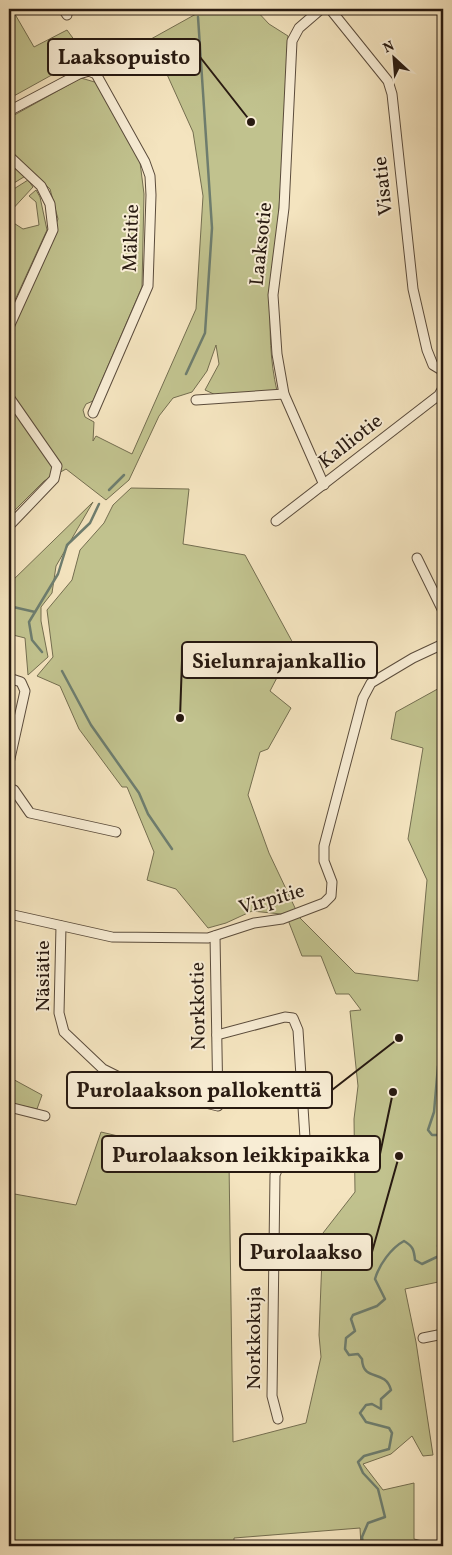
<svg xmlns="http://www.w3.org/2000/svg" width="452" height="1555" font-family="Vollkorn,serif">
<style>
.green{fill:#c1c28e;stroke:#746e50}
.lines{fill:none;stroke-linecap:round;stroke-linejoin:round}
.stream{stroke:#6e7d6e;stroke-width:2.5}
.street-casing{stroke:#5b4c3c;stroke-width:11}
.street{stroke:#f8edd5;stroke-width:9}
.labels{text-anchor:middle;dominant-baseline:central;stroke-width:4;stroke-linejoin:round;paint-order:stroke}
.street-label{font-size:20px;fill:#281a11;stroke:#f8edd5}
.leader{fill:none;stroke:#281a11;stroke-width:2}
.callout-dot{fill:#281a11;stroke:#f8edd5;stroke-width:2}
.callout{fill:#f8edd5;stroke:#281a11;stroke-width:2}
.callout-label{font-size:21px;text-anchor:middle;font-weight:bold;fill:#281a11}
</style>
<rect width="100%" height="100%" fill="#f4e4bf"/>
<filter id="stains"><feTurbulence type="fractalNoise" baseFrequency=".004" numOctaves="4"/><feColorMatrix values="0 0 0 0 .2 0 0 0 0 .09 0 0 0 0 .02 0 0 0 .5 -.17"/></filter>
<radialGradient id="worn" r=".72"><stop offset=".6" stop-color="#630" stop-opacity="0"/><stop offset="1" stop-color="#630" stop-opacity=".3"/></radialGradient>
<g class="green">
<path d="M 9,9 L 12,9 L 34,47 L 67,30 L 86,56 L 12,97 L 9,91 Z"/>
<path d="M 205,9 L 255,9 L 269,24 L 288,36 C 285,93 284,151 279,208 C 274,268 263,331 277,391 L 218,396 L 205,390 L 219,364 L 216,345 L 207,371 L 192,392 L 173,398 L 159,416 L 129,480 L 106,500 L 66,469 L 44,481 L 9,516 L 9,335 L 58,219 L 50,189 L 32,172 L 9,186 L 9,118 L 81,78 L 98,83 L 140,162 L 144,194 L 142,287 L 93,401 L 86,404 L 83,410 L 85,417 L 94,422 L 93,441 L 96,436 L 132,454 L 196,309 L 203,196 L 193,132 L 151,39 Z"/>
<path d="M 28,180 L 33,187 L 9,213 L 9,192 Z"/>
<path d="M 36,190 L 40,197 L 47,230 L 10,311 L 9,220 L 23,229 L 39,225 L 36,202 L 29,196 Z"/>
<path d="M 131,488 L 189,489 L 183,544 L 245,555 L 294,645 L 270,691 L 291,708 L 268,749 L 260,752 L 248,795 L 269,853 L 296,910 L 281,914 L 252,911 L 226,923 L 208,928 L 176,889 L 147,880 L 154,852 L 127,787 L 122,787 L 79,729 L 60,686 L 37,676 L 53,657 L 47,610 L 72,580 L 80,550 L 104,523 L 113,505 Z"/>
<path d="M 93,502 L 56,566 L 52,593 L 41,607 L 41,621 L 48,657 L 28,675 L 25,638 L 9,634 L 9,580 L 11,582 Z"/>
<path d="M 443,686 L 443,1281 L 405,1289 L 416,1342 L 433,1455 L 423,1456 L 412,1436 L 391,1454 L 363,1464 L 383,1490 L 414,1483 L 414,1539 L 443,1546 L 361,1546 L 360,1528 L 234,1538 L 234,1546 L 9,1546 L 9,1193 L 76,1205 L 101,1132 L 229,1162 L 233,1442 L 306,1423 L 321,1357 L 319,1335 L 323,1233 L 355,1192 L 354,1119 L 358,1086 L 350,1011 L 361,1010 L 349,994 L 336,994 L 321,956 L 302,956 L 288,920 L 299,917 L 355,973 L 418,981 L 427,880 L 408,839 L 423,748 L 391,739 L 396,712 Z"/>
<path d="M 9,1077 L 42,1095 L 37,1109 L 9,1103 Z"/>
</g>
<g class="lines">
<g class="stream">
<path d="M 186,374 L 205,333 L 212,228 L 198,17"/>
<path d="M 109,490 L 124,475"/>
<path d="M 9,606 L 35,612"/>
<path d="M 42,652 L 32,640 L 29,622 L 58,574 L 67,545 L 90,523 L 99,504"/>
<path d="M 62,671 L 91,725 L 139,793 L 148,814 L 172,849"/>
<path d="M 443,994 L 441,1001 L 443,1007"/>
<path d="M 443,1057 L 438,1066 L 434,1112 L 428,1130 L 432,1135 L 439,1135 C 446,1149 433,1163 443,1181"/>
<path d="M 363,1546 L 362,1537 L 368,1523 L 385,1517 L 378,1489 L 363,1473 L 358,1462 L 364,1456 L 389,1449 L 392,1433 L 389,1428 L 366,1422 L 360,1413 L 366,1405 L 372,1404 L 381,1409 L 381,1399 L 391,1390 C 385,1368 363,1383 362,1359 L 358,1354 L 349,1355 L 345,1349 L 346,1338 L 355,1331 L 351,1319 L 353,1315 L 377,1306 L 385,1299 L 375,1279 C 379,1265 391,1248 404,1241 C 413,1246 414,1250 415,1260 L 422,1264 L 441,1255 L 438,1246 L 440,1235 L 443,1235"/>
</g>
<g class="street-casing">
<g id="street">
<path d="M 63,9 L 67,15"/>
<path d="M 321,9 L 299,28 L 292,41 L 284,208 L 273,295 L 277,354 L 284,394 L 324,485"/>
<path d="M 330,9 L 388,81 L 392,94 L 413,289 L 427,350 L 433,365 L 443,371"/>
<path d="M 9,111 L 79,74 L 89,71 L 96,74 L 145,162 L 150,176 L 151,195 L 148,286 L 93,413"/>
<path d="M 9,156 L 41,186 L 50,204 L 53,230 L 9,327"/>
<path d="M 9,397 L 57,466 L 54,479 L 9,526"/>
<path d="M 196,400 L 284,394"/>
<path d="M 276,521 L 439,395 L 443,388"/>
<path d="M 417,558 L 443,611"/>
<path d="M 9,678 L 21,682 L 25,691 L 9,763"/>
<path d="M 9,789 L 14,790 L 30,813 L 116,832"/>
<path d="M 9,914 L 112,937 L 208,938 L 254,923 L 282,919 L 324,903 L 331,896 L 332,882 L 324,861 L 324,846 L 363,698 L 371,683 L 413,658 L 443,644"/>
<path d="M 61,926 L 59,1013 L 64,1032 L 103,1069 L 139,1087 L 218,1106 L 215,936"/>
<path d="M 217,1035 L 285,1017 L 293,1018 L 298,1030 L 305,1138 C 296,1162 281,1157 275,1175 L 272,1396 L 278,1419"/>
<path d="M 9,1107 L 45,1116"/>
<path d="M 423,1338 L 443,1334"/>
</g>
</g>
<use href="#street" class="street"/>
</g>
<g class="labels">
<g class="street-label">
<text transform="translate(384 186) rotate(-96)">Visatie</text>
<text transform="translate(132 238) rotate(-88)">Mäkitie</text>
<text transform="translate(262 244) rotate(-84)">Laaksotie</text>
<text transform="translate(351 442) rotate(-38)">Kalliotie</text>
<text transform="translate(272 900) rotate(-16)">Virpitie</text>
<text transform="translate(44 976) rotate(-90)">Näsiätie</text>
<text transform="translate(199 1006) rotate(-91)">Norkkotie</text>
<text transform="translate(255 1338) rotate(-90)">Norkkokuja</text>
</g>
</g>
<path class="leader" d="M251 122L200 57M180 718L182 660M399 1038L332 1090M393 1092L380 1154M399 1156L372 1252"/>
<g class="callout-dot">
<circle cx="251" cy="122" r="5"/>
<circle cx="180" cy="718" r="5"/>
<circle cx="399" cy="1038" r="5"/>
<circle cx="393" cy="1092" r="5"/>
<circle cx="399" cy="1156" r="5"/>
</g>
<g class="callout">
<rect x="48" y="39" width="152" height="36" rx="5"/>
<rect x="182" y="642" width="195" height="36" rx="5"/>
<rect x="67" y="1072" width="265" height="36" rx="5"/>
<rect x="102" y="1136" width="278" height="36" rx="5"/>
<rect x="240" y="1234" width="132" height="36" rx="5"/>
</g>
<g class="callout-label">
<text x="124" y="64">Laaksopuisto</text>
<text x="279" y="668">Sielunrajankallio</text>
<text x="199" y="1097">Purolaakson pallokenttä</text>
<text x="241" y="1162">Purolaakson leikkipaikka</text>
<text x="306" y="1259">Purolaakso</text>
</g>
<rect width="452" height="1555" fill="none" stroke="#f4e4bf" stroke-width="30"/>
<rect x="10" y="10" width="432" height="1535" fill="none" stroke="#281a11" stroke-width="2.5"/>
<rect x="15" y="15" width="422" height="1525" fill="none" stroke="#281a11"/>
<g transform="translate(394 58) rotate(334)" stroke="#f8edd5" stroke-width="4" paint-order="stroke">
<path d="M0-4L9 19L0 12L-9 19Z" fill="#281a11"/>
<text y="-8" font-size="14" font-weight="bold" text-anchor="middle" fill="#281a11">N</text>
</g>
<rect width="100%" height="100%" filter="url(#stains)"/>
<rect width="100%" height="100%" fill="url(#worn)"/>
</svg>
